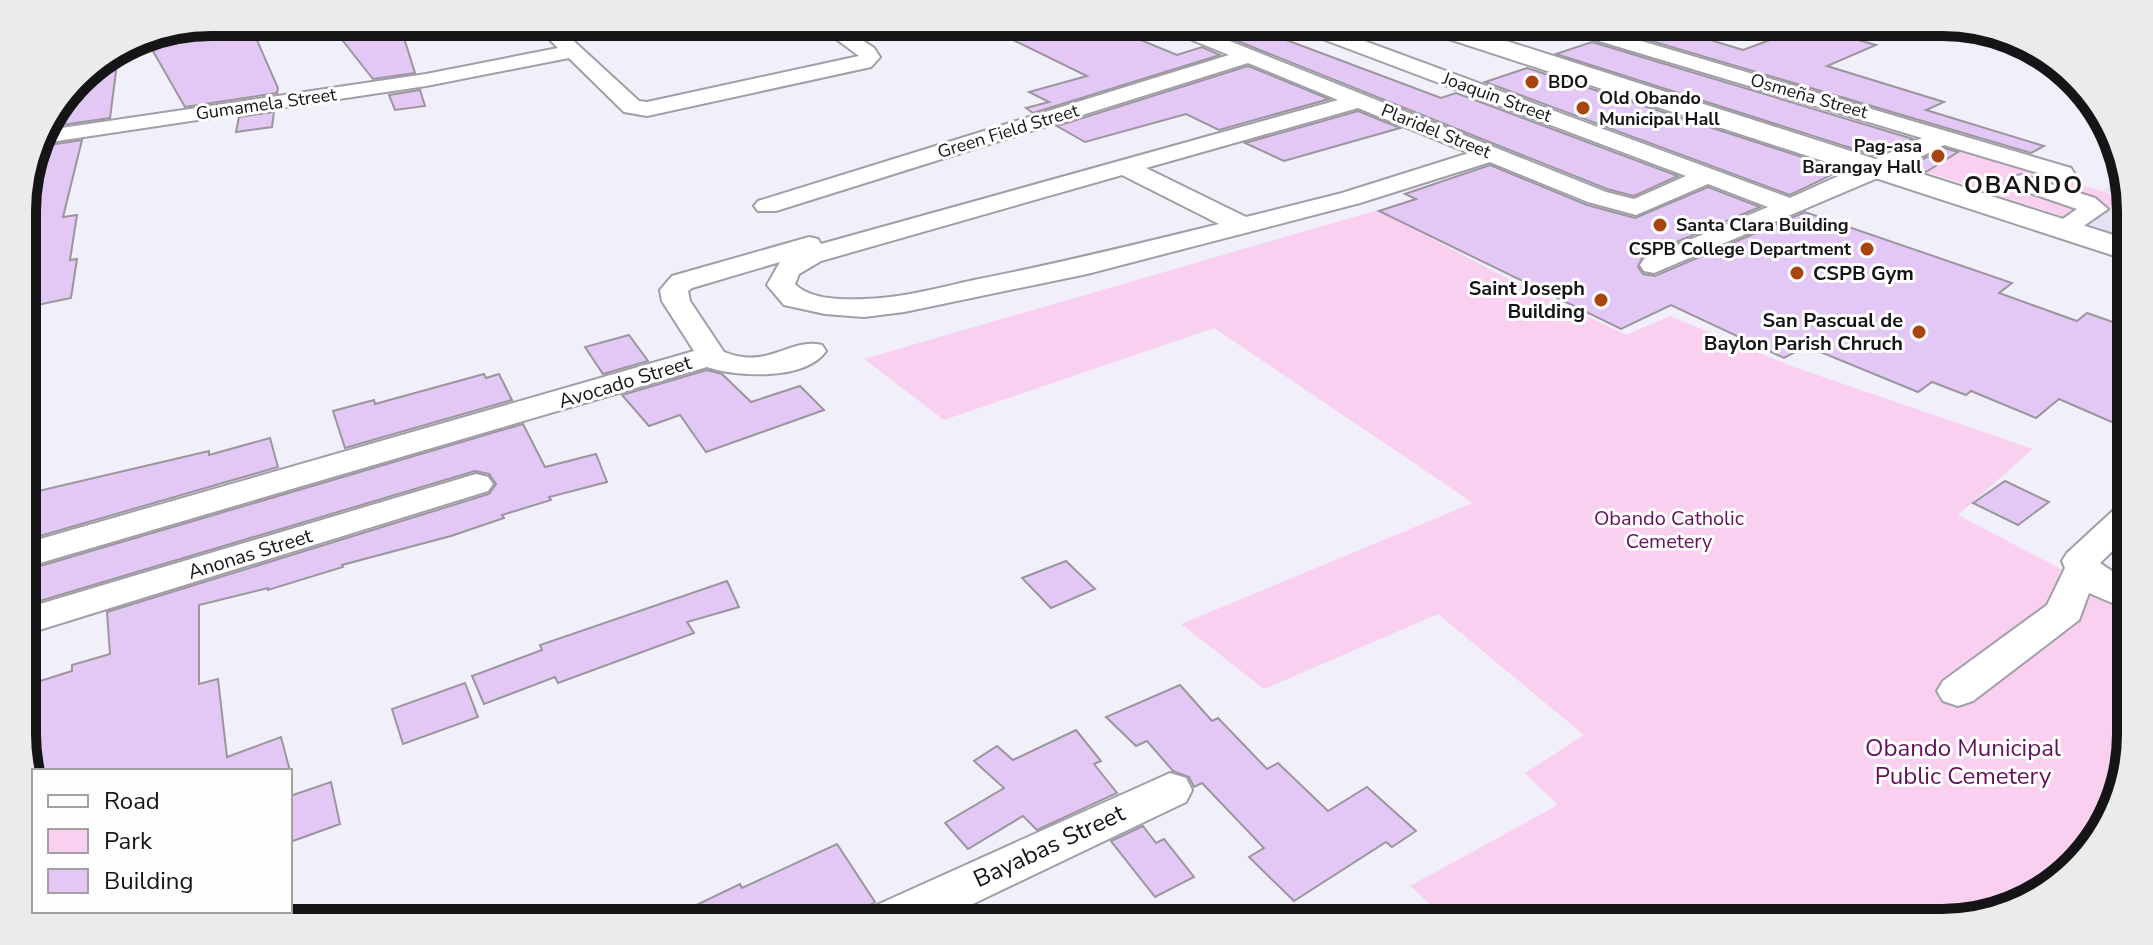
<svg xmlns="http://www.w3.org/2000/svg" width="2153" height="945" font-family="'Nunito Sans',sans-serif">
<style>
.built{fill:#e4e3f4}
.green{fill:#fad0f0}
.water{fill:#75c2fd}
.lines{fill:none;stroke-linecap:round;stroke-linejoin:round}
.stream{fill:#75c2fd;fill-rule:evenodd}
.building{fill:#e3c8f5;stroke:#9b969e;stroke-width:2}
.minor-casing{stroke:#a09fa8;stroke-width:4}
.major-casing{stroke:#a09fa8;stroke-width:4}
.minor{fill:#fff;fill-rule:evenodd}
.major{fill:#fff;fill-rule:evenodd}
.poi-dot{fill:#a84410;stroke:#fefefe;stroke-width:3}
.labels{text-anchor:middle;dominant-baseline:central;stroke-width:6;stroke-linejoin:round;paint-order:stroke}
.far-poi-label{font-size:18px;font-weight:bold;fill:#151518;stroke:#fefefe;text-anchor:start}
.far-street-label{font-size:18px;fill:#151518;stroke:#fefefe}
.poi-label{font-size:20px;font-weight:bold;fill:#151518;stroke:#fefefe;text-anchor:end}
.street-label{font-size:20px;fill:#151518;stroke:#fefefe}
.park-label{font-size:20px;fill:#66105b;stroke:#fefefe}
.far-district-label{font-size:24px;font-weight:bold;letter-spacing:2px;fill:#151518;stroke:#fefefe}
.near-park-label{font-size:24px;fill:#66105b;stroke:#fefefe}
.near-street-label{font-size:24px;fill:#151518;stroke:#fefefe}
.rim{fill:none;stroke:#151518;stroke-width:10}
</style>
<rect width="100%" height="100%" fill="#f0effa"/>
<path class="built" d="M 2126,178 L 2129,186 L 2129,239 L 2085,223 L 2126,198 L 2103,190 Z"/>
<g class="green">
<path d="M 1966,149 L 2124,198 L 2083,223 L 1927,172 Z"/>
<path d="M 1378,210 L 1499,274 L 1626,335 L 1670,316 L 1794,367 L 2033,449 L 1958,515 L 2131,606 L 2131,735 L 2117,806 L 2057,884 L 1954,923 L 1451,923 L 1410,886 L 1558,805 L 1525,773 L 1584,735 L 1438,614 L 1264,689 L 1181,624 L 1473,503 L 1214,328 L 944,420 L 864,359 Z"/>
</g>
<path class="water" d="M 1913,22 C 1950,22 1999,25 2030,48 Z"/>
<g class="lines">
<path class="stream" d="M 2112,570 L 2131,577 L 2131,586 L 2108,577 L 2106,574 Z"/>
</g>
<g class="building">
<path d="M 211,22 L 249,22 L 278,88 L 277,93 L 185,107 L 146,39 L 198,29 L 197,25 Z"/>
<path d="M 328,22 L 399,22 L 415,73 L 373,79 Z"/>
<path d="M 976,22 L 1097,22 L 1177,55 L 1202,47 L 1220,55 L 1033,113 L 1026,108 L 1049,102 L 1029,92 L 1087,76 Z"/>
<path d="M 1651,22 L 1743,50 L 1808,26 L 1876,45 L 1827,66 L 1944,102 L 1926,110 L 2044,146 L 2031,153 L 1621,32 Z"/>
<path d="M 1257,29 L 1441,98 L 1456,93 L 1678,176 L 1634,196 L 1607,189 L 1230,38 Z"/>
<path d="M 1592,42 L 1913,139 L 1876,156 L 1556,54 Z"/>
<path d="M 118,56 L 110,118 L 41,128 L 86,69 L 103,58 Z"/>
<path d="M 1248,66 L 1329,99 L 1219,130 L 1186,114 L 1085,142 L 1057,126 Z"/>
<path d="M 1527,68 L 1842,170 L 1790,195 L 1485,82 Z"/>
<path d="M 420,90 L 425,106 L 395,110 L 389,95 Z"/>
<path d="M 1358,111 L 1400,128 L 1284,161 L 1245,143 Z"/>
<path d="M 274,112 L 272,127 L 236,132 L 239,117 Z"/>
<path d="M 82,140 L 63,217 L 77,215 L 70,260 L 77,259 L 71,298 L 23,308 L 22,198 L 36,147 Z"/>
<path d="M 1944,148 L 1958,152 L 1926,172 L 1909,166 Z"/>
<path d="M 1490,165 L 1587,205 L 1635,218 L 1708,187 L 1760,207 L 1643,256 L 1638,267 L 1643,274 L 1655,276 L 1805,212 L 2012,283 L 1999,293 L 2077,321 L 2087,313 L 2130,328 L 2130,430 L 2059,399 L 2036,418 L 1971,391 L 1966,395 L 1932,382 L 1918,392 L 1806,346 L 1784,358 L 1671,305 L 1621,329 L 1379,211 L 1416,199 L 1405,194 Z"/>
<path d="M 629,335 L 648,361 L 603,374 L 585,347 Z"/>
<path d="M 707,370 L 722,374 L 751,402 L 800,386 L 824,410 L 706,452 L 680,415 L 649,426 L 622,395 Z"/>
<path d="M 484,374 L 486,378 L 499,374 L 512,400 L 345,448 L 333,411 L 374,400 L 375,404 Z"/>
<path d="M 523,424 L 545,467 L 596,454 L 607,482 L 549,497 L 551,500 L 502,515 L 504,518 L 451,536 L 342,565 L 343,567 L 268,590 L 268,588 L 199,605 L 199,684 L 218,679 L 227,757 L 281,737 L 290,771 L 28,771 L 24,759 L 24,686 L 72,671 L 72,665 L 110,654 L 107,612 L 489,494 L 496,484 L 489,474 L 475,471 L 23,606 L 23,571 Z"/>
<path d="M 270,438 L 278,467 L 33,538 L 34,492 L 209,451 L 209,455 Z"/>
<path d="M 2005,481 L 2049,502 L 2018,525 L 1973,503 Z"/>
<path d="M 1066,561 L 1095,589 L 1051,608 L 1022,578 Z"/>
<path d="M 727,581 L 739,607 L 687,622 L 694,633 L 558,683 L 555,677 L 484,704 L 472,676 L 542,650 L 540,645 Z"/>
<path d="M 465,683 L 478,717 L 403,744 L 392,709 Z"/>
<path d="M 1180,685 L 1212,721 L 1218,718 L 1267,769 L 1278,763 L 1328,811 L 1367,787 L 1416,831 L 1392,847 L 1386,842 L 1294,901 L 1249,857 L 1264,848 L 1202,783 L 1194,787 L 1189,777 L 1173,771 L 1147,741 L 1136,746 L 1106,717 Z"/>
<path d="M 1076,730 L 1101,761 L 1094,764 L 1117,793 L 1037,830 L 1023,816 L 968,849 L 945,823 L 1004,788 L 974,761 L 997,746 L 1013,760 Z"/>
<path d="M 331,782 L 340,824 L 290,842 L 290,796 Z"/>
<path d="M 1143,826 L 1156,843 L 1164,839 L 1194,877 L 1155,897 L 1111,841 Z"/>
<path d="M 837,844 L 875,902 L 865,908 L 858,923 L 659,923 L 740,884 L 742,888 Z"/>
</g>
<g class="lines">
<g class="minor-casing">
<g id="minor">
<path d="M 532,22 L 553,22 L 639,101 L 647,102 L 859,56 L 813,22 L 836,22 L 874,48 L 880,57 L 871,67 L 647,116 L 624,112 L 569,58 L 426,86 L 37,144 L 41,131 L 426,74 L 558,48 Z"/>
<path d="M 1155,22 L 1182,22 L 1606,192 L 1634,199 L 1686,176 L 1288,26 L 1285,22 L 1313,22 L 1790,198 L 1922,138 L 1549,26 L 1546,22 L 1577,22 L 2071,168 L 2074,173 L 2071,178 L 2062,180 L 1944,145 L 1887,174 L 1654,273 L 1644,271 L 1640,265 L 1644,259 L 1768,207 L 1708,184 L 1636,215 L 1588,202 L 1490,162 L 1360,203 L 1087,274 L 904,312 L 864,317 L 825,314 L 784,305 L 767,285 L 780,262 L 692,288 L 688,291 L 690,301 L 724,352 C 770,370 789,337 822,345 L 826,351 C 805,381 737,377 707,367 L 23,568 L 23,544 L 694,351 L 662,301 L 660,290 L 672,276 L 809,237 L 818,239 L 821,244 L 1338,100 L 1248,63 L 776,211 L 758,211 L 754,206 L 758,201 L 1229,55 L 1158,26 ZM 1358,108 L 1469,153 L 1342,193 L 1246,217 L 1146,168 ZM 1122,175 L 1219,224 C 1138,244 1056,264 974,280 C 938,288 901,298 865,299 C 844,300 810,300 795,284 L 799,274 L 821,261 Z"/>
<path d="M 2022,175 L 2095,198 L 2108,209 L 2072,234 L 2054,234 L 2050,228 L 2077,209 L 2013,187 L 2010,182 L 2013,177 Z"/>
<path d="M 476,474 L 488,477 L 493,484 L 488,491 L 23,635 L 23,609 Z"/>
<path d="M 2130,504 L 2130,534 L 2100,563 L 2131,584 L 2131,611 L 2089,593 L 2079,620 L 1973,701 L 1958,706 L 1943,701 L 1937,691 L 1943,681 L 2047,605 L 2065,568 L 2062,561 L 2067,553 L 2117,507 Z"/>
<path d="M 1170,773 L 1186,778 L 1192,790 L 1186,802 L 933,923 L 861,923 L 868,909 Z"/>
</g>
</g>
<g class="major-casing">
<path id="major" d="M 1408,22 L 1447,22 L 2129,240 L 2130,261 L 1412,27 Z"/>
</g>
<use href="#minor" class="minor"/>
<use href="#major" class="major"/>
</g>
<g class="poi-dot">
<circle cx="1532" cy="82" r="8"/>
<circle cx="1583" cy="108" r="8"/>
<circle cx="1938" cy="156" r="8"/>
<circle cx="1660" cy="225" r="8"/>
<circle cx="1867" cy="249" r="8"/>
<circle cx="1797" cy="273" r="8"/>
<circle cx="1601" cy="300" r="8"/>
<circle cx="1919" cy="332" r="8"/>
</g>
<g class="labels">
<g class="far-poi-label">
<text x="1548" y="82">BDO</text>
<text x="1599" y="98">Old Obando<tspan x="1599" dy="21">Municipal Hall</tspan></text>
<text x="1922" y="146" text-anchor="end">Pag-asa<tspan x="1922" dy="21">Barangay Hall</tspan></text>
<text x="1676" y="225">Santa Clara Building</text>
<text x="1851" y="249" text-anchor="end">CSPB College Department</text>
</g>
<g class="far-street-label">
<text transform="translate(1809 96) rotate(16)">Osmeña Street</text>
<text transform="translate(1497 97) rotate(20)">Joaquin Street</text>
<text transform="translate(266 104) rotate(-8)">Gumamela Street</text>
<text transform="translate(1008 131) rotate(-17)">Green Field Street</text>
<text transform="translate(1436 131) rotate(22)">Plaridel Street</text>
</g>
<g class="poi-label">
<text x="1813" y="273" text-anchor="start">CSPB Gym</text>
<text x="1585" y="288">Saint Joseph<tspan x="1585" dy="23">Building</tspan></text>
<text x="1903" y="320">San Pascual de<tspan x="1903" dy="23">Baylon Parish Chruch</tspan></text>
</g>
<g class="street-label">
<text transform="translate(625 382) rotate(-17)">Avocado Street</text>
<text transform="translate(250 554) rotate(-17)">Anonas Street</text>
</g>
<g class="park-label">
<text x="1669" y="518">Obando Catholic<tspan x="1669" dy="23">Cemetery</tspan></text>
</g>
<g class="far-district-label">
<text x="2024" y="185">OBANDO</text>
</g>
<g class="near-park-label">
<text x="1963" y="748">Obando Municipal<tspan x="1963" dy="28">Public Cemetery</tspan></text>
</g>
<g class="near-street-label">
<text transform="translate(1049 846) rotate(-25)">Bayabas Street</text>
</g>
</g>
<path d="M0 0H2153V945H0ZM211 36H1942A175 175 0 0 1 2117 211V734A175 175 0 0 1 1942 909H211A175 175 0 0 1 36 734V211A175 175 0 0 1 211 36Z" fill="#ebebec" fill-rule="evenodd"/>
<path class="rim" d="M211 36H1942A175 175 0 0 1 2117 211V734A175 175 0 0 1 1942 909H211A175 175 0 0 1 36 734V211A175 175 0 0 1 211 36Z"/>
<rect x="32" y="769" width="260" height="144" fill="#fefefe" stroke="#a1a1a2" stroke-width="2"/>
<rect x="48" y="795" width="40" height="12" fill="#ffffff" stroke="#a1a1a2" stroke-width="2"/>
<text x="104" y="809" font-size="24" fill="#151518">Road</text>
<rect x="48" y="829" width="40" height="24" fill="#fad0f0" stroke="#a1a1a2" stroke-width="2"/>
<text x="104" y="849" font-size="24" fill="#151518">Park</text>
<rect x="48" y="869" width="40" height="24" fill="#e3c8f5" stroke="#a1a1a2" stroke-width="2"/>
<text x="104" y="889" font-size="24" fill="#151518">Building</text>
</svg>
